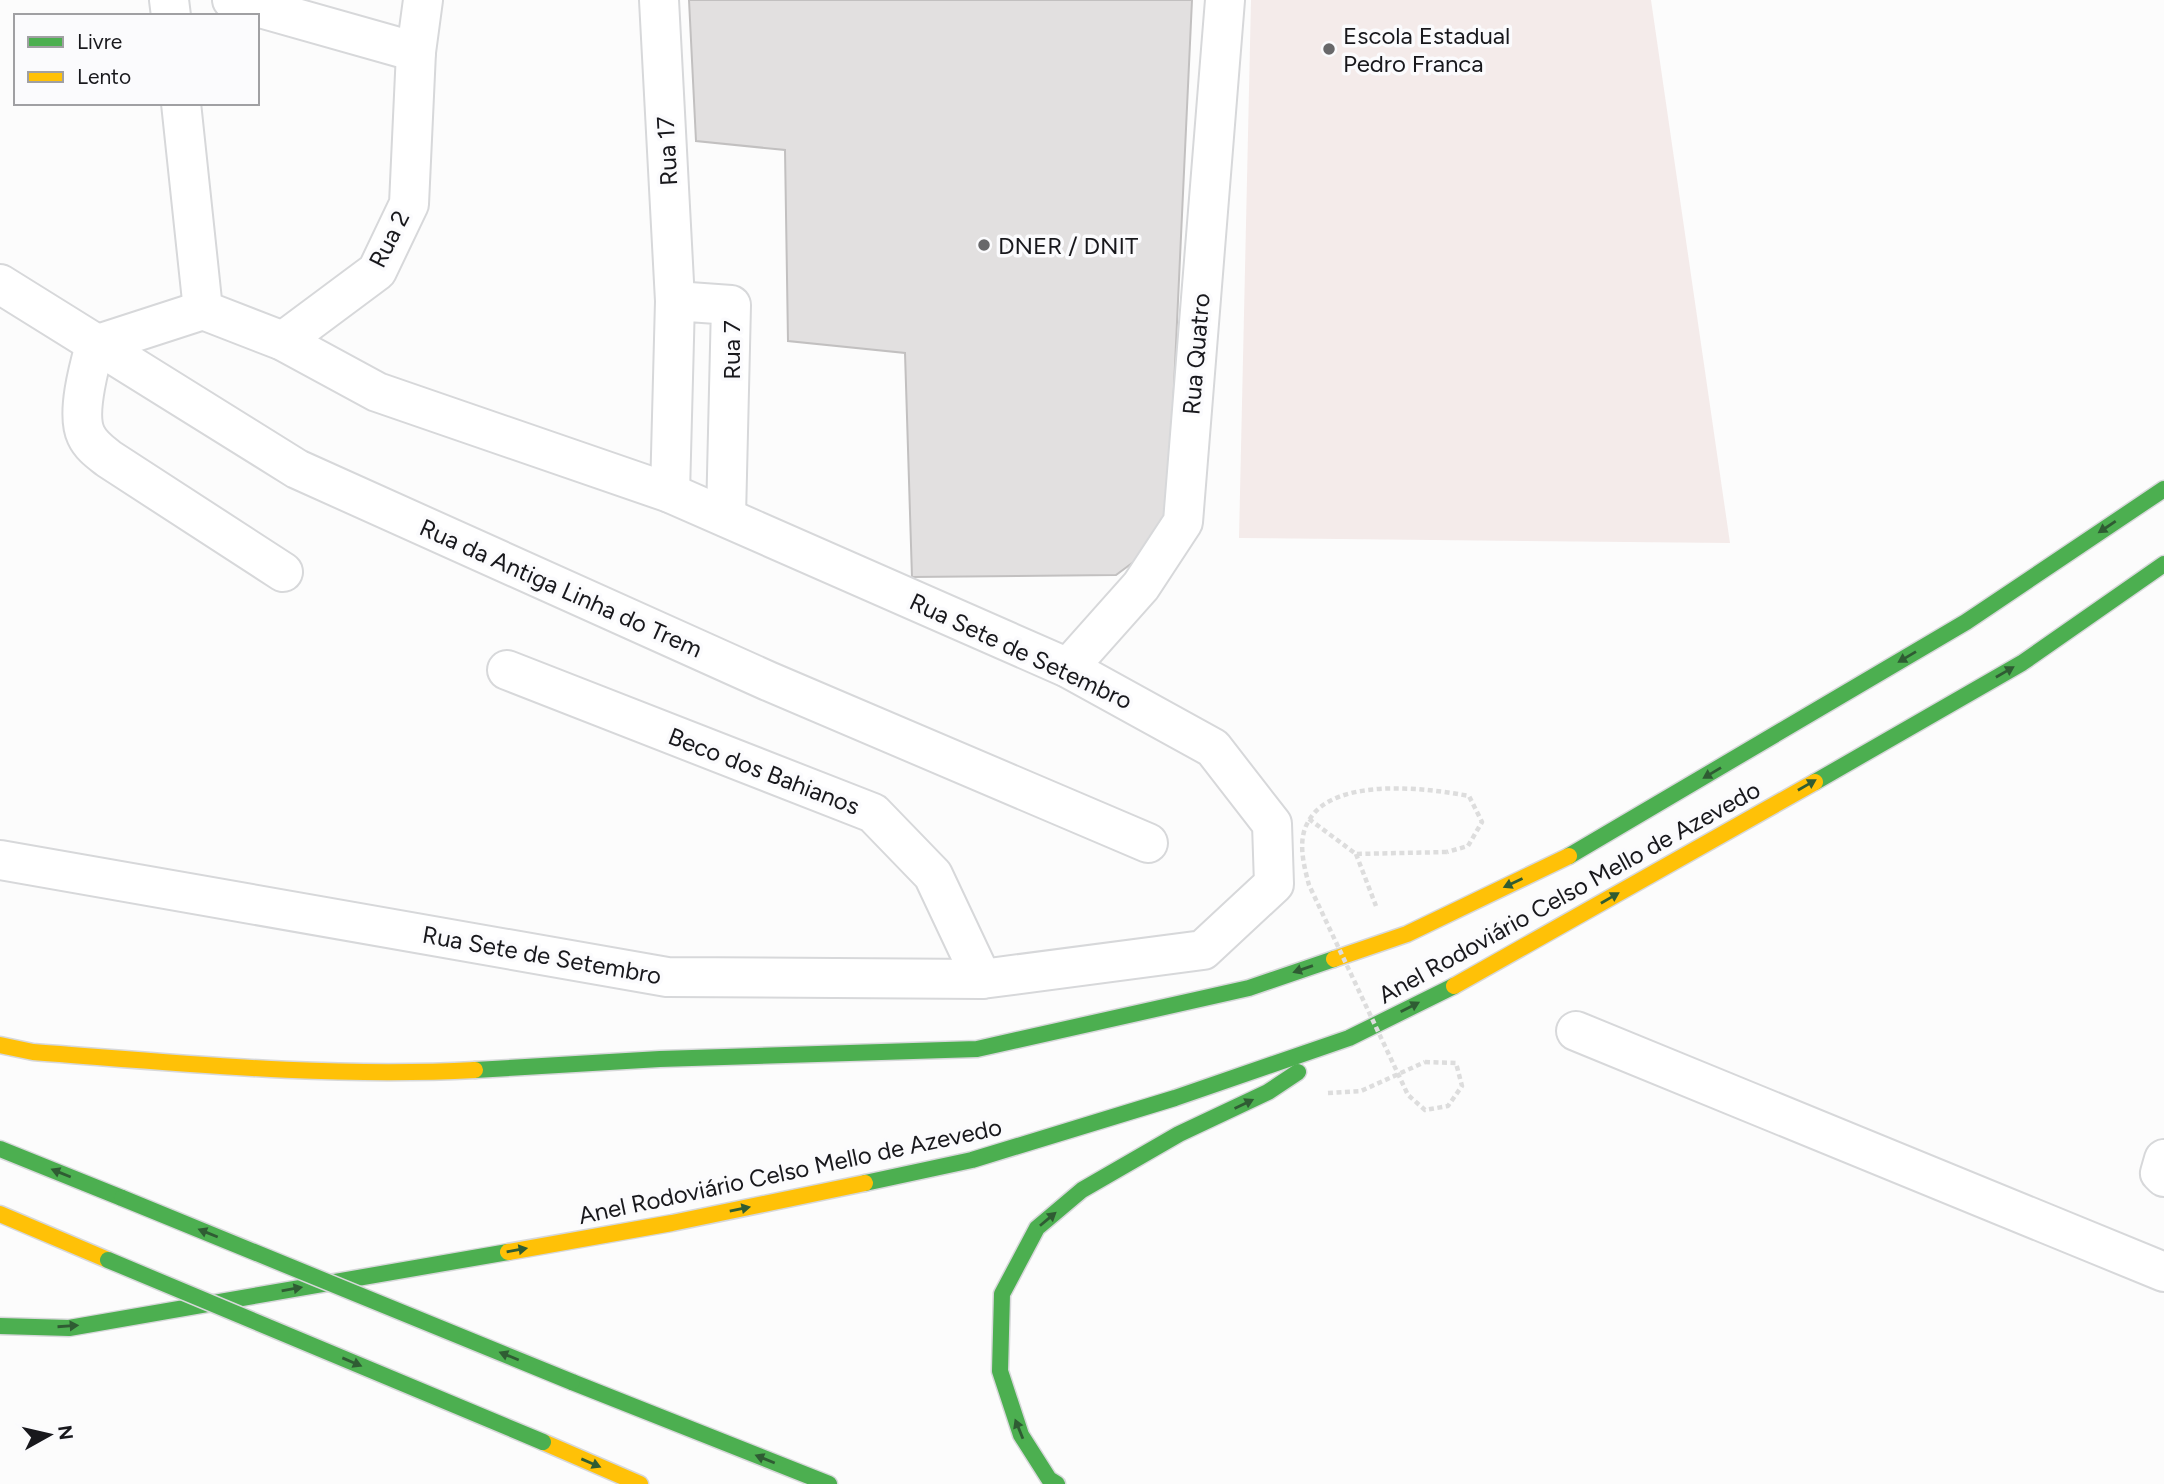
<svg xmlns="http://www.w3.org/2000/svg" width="2164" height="1484" font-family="Figtree,sans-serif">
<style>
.education{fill:#f4ebea}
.building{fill:#e2e0e0;stroke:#c2c0c0;stroke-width:2}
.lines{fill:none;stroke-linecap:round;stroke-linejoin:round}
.street-casing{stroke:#d7d8da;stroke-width:42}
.fast-casing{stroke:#d7d8da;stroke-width:19}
.slow-casing{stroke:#d7d8da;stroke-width:19}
.path{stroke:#ddd;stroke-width:4.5;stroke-dasharray:5 3.5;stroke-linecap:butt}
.street{stroke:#fff;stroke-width:38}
.fast{stroke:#4caf50;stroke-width:16}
.slow{stroke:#ffc107;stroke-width:16}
.fast-bridge-casing{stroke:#d7d8da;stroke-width:19;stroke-linecap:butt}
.path-bridge{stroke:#ddd;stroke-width:4.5;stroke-dasharray:5 3.5;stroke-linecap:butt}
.fast-bridge{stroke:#4caf50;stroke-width:16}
.oneway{fill:#2f5c33}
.poi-dot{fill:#68686a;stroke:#fbfbfd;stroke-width:2.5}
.labels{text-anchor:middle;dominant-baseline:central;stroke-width:7;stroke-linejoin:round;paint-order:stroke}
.poi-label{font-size:24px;fill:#18181c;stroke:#fbfbfd;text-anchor:start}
.street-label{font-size:24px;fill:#18181c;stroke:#fbfbfd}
</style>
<rect width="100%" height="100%" fill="#fcfcfc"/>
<path class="education" d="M 1251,0 L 1651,0 L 1730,543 L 1239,538 Z"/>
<path class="building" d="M 689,0 L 1192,0 L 1167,537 L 1116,575 L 912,577 L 905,353 L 788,341 L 785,150 L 696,141 Z"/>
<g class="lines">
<g class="street-casing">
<g id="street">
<path d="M 169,0 L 171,16"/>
<path d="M 232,0 L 416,52"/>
<path d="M 659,0 L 675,301"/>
<path d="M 0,284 L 297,469 L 768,681 L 1148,843"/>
<path d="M 203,310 L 95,345 C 89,367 76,414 86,435 C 91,446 100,452 109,459 L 283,572"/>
<path d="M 283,341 L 377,271 L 409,204 L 416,52 L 423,0"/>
<path d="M 670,493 L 675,301 L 731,305 L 726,517"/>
<path d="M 1068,668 L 1141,586 L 1183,522 L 1225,0"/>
<path d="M 507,670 L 873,813 L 933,875 L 982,979"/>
<path d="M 0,860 L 667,977 L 982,979 L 1203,950 L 1274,884 L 1272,824 L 1213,748 L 1068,668 L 670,493 L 377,392 L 283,341 L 203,310 L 181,103"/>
<path d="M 1576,1031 L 2164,1272"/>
<path d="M 2164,1159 L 2160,1173 L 2164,1177"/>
</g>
</g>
<g class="fast-casing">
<g id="fast">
<path d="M 1815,782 L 2022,663 L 2164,564"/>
<path d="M 1569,856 L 1966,622 L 2164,489"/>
<path d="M 475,1070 L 660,1059 L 977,1049 L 1249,988 L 1334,959"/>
<path d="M 0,1149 L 122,1198"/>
<path d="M 865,1183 L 972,1160 L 1175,1098 L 1349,1038 L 1454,986"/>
<path d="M 0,1326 L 69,1328 L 508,1252"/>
<path d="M 572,1382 L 829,1484"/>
<path d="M 1057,1484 L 1049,1479 L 1021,1435 L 1000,1371 L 1002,1294 L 1037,1228 L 1082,1190 L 1179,1134 L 1268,1092 L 1298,1072"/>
</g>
</g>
<g class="slow-casing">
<g id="slow">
<path d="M 1334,959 L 1407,934 L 1569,856"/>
<path d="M 1454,986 L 1815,782"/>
<path d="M 0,1045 L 33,1052 C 180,1063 328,1078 475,1070"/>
<path d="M 0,1214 L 108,1260"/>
<path d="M 508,1252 L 672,1223 L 865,1183"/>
<path d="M 543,1442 L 640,1484"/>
</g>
</g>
<g class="path">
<path d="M 1309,819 L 1356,854 L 1447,852"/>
<path d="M 1356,854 L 1376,906"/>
<path d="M 1328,1093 L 1361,1091 L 1425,1062"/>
</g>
<use href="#street" class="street"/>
<use href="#fast" class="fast"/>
<use href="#slow" class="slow"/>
<g class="fast-bridge-casing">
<g id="fast-bridge">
<path d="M 122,1198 L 572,1382"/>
<path d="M 108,1260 L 543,1442"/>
</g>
</g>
<path class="path-bridge" d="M 1425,1062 L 1456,1063 L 1462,1086 L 1448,1106 L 1425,1110 L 1408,1095 L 1309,885 C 1304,866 1297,841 1308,822 C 1332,776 1427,788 1469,796 L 1482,822 L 1468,846 L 1447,852"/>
<use href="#fast-bridge" class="fast-bridge"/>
</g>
<defs><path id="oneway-solid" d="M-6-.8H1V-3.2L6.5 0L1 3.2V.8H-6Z" transform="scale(1.75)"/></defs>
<g class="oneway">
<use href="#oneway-solid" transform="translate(2107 527) rotate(146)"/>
<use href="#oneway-solid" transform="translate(1907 657) rotate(149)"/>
<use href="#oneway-solid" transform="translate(2005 672) rotate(-30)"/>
<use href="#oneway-solid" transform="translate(1712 773) rotate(149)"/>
<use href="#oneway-solid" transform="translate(1807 785) rotate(-30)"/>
<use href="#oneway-solid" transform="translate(1513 883) rotate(155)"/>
<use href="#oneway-solid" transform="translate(1610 898) rotate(-30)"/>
<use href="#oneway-solid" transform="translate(1303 969) rotate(161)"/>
<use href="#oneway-solid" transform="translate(1410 1007) rotate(-27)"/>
<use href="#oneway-solid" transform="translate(1244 1104) rotate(-26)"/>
<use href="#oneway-solid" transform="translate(61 1173) rotate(-158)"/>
<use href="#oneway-solid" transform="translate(740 1209) rotate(-12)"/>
<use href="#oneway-solid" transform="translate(1048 1219) rotate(-40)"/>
<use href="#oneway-solid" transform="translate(208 1233) rotate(-158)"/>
<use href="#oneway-solid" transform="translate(517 1250) rotate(-10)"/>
<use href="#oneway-solid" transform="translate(292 1289) rotate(-10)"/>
<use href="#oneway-solid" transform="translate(68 1326) rotate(-4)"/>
<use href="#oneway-solid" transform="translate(509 1356) rotate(-158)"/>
<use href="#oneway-solid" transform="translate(352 1362) rotate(23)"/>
<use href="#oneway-solid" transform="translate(1019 1429) rotate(-112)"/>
<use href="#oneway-solid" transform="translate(765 1459) rotate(-158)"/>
<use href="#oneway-solid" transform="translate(591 1463) rotate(23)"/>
</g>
<g class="poi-dot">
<circle cx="1329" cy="49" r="7"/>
<circle cx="984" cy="245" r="7"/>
</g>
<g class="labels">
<g class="poi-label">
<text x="1343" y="35">Escola Estadual<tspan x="1343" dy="28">Pedro Franca</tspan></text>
<text x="998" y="245">DNER / DNIT</text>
</g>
<g class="street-label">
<text transform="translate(667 151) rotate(-93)">Rua 17</text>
<text transform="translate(389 239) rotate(-63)">Rua 2</text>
<text transform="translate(731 350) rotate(-90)">Rua 7</text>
<text transform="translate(1196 354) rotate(-85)">Rua Quatro</text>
<text transform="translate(561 588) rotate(24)">Rua da Antiga Linha do Trem</text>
<text transform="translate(1021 651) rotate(25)">Rua Sete de Setembro</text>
<text transform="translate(764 771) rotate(21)">Beco dos Bahianos</text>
<text transform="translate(1569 892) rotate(-29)">Anel Rodoviário Celso Mello de Azevedo</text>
<text transform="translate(542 955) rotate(10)">Rua Sete de Setembro</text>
<text transform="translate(790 1171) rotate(-12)">Anel Rodoviário Celso Mello de Azevedo</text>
</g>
</g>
<rect x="14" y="14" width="245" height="91" fill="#fbfbfd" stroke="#a0a0a3" stroke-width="2"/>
<rect x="28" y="37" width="35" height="10" fill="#4caf50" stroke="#a0a0a3" stroke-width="2"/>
<text x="77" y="49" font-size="21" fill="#18181c">Livre</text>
<rect x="28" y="72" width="35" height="10" fill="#ffc107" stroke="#a0a0a3" stroke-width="2"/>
<text x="77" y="84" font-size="21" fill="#18181c">Lento</text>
<g transform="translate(49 1435) rotate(82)" stroke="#fbfbfd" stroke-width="5" paint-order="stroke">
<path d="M0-5L12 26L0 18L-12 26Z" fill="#18181c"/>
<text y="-10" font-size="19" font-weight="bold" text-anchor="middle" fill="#18181c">N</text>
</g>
</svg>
